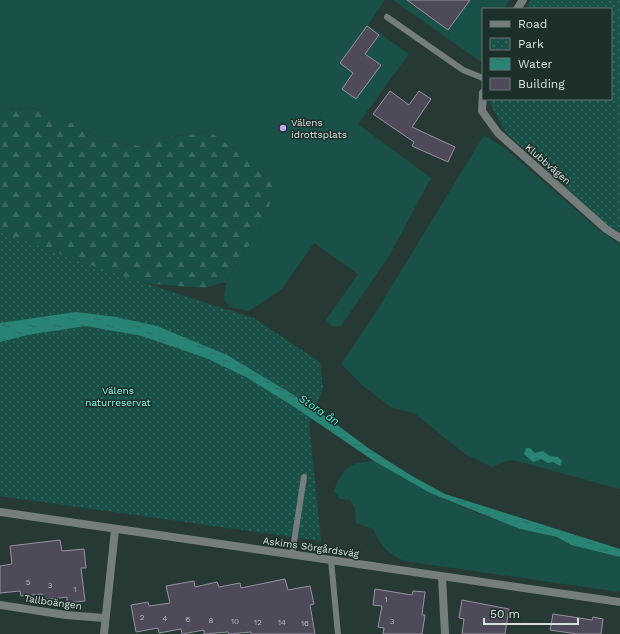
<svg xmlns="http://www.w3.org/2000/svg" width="620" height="634" font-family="'Work Sans',sans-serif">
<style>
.grass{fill:#195047}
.forest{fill:url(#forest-firs)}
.park{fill:url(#park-dots)}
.water{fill:url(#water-ripples)}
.building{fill:#4f4a59;stroke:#9792a2}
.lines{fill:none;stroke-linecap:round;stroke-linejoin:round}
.service{stroke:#757e7c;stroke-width:6}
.minor{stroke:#757e7c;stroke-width:8}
.poi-dot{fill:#c2a7f2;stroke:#1d2f2b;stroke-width:1.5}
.labels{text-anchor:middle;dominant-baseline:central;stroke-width:3;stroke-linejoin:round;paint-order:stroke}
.number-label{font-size:8px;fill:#b5bcbe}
.poi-label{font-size:10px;fill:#d7e2e0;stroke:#1d2f2b;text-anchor:start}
.street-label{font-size:10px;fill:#d7e2e0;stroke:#1d2f2b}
.park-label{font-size:10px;fill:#87fbe6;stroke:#1d2f2b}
.water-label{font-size:11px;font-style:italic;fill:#4af0d7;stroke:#1d2f2b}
</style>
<defs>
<pattern id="forest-firs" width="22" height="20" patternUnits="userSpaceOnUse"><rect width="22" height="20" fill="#195047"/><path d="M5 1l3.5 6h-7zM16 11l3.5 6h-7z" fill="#3a6961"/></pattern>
<pattern id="park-dots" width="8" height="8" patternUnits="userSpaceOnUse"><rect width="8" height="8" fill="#195047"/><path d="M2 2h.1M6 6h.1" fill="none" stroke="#3a6961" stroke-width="1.8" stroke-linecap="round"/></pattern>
<pattern id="water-ripples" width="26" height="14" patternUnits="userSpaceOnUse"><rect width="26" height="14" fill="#288475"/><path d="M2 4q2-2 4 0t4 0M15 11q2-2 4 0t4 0" fill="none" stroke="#326a61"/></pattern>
</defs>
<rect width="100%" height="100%" fill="#273935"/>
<g class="grass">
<path d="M 0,0 L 385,0 L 368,25 L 409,54 L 358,124 L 431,178 L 389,256 L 341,326 L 332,326 L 326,320 L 358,274 L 314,243 L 282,289 L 249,311 L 230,307 L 224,299 L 226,282 L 264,221 L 270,174 L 210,132 L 161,138 L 145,147 L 102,140 L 73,123 L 63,122 L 31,107 L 0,111 Z"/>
<path d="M 393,0 L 509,0 L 504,9 L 483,9 L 483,58 L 481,62 Z"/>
<path d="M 484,135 L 506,149 L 599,230 L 620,244 L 620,489 L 513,460 L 506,461 L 492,467 L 465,454 L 414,413 L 392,408 L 363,386 L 341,364 L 374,315 Z"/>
<path d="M 374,461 L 430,493 L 464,508 L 520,529 L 557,537 L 571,545 L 620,557 L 620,592 L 404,561 C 385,552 382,546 373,529 L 356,523 L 355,508 L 350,500 L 340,499 L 334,491 C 342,468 350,462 374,461 Z"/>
</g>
<path class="forest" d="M 31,107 L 63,122 L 73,123 L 102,140 L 145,147 L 161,138 L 210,132 L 270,174 L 273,193 L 264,221 L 226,282 L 203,288 L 0,271 L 0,111 Z"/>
<g class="park">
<path d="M 531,0 L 620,0 L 620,232 L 610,227 L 506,133 L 490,103 L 491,99 L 611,99 L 611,9 L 526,9 Z"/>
<path d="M 0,232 L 116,274 L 254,318 L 320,362 L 323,388 L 309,423 L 321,541 L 0,496 Z"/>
</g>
<g class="water">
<path d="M 76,312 L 116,317 L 157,326 L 227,355 L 307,403 L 371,450 L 412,476 L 445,494 L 620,549 L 620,557 L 571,545 L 557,537 L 520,529 L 430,493 L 374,461 L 293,406 L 246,377 L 206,358 L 142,336 L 86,326 L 27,335 L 0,342 L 0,323 Z"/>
<path d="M 526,448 L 530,448 L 535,453 L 543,451 L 550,456 L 558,457 L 562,461 L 560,466 L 553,462 L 548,463 L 541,459 L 533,462 L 524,454 Z"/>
</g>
<g class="building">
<path d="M 407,0 L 470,0 L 448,30 Z"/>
<path d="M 367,26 L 379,35 L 365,54 L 381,65 L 356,99 L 342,89 L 353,73 L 340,63 Z"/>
<path d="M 390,91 L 409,105 L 419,91 L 431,99 L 412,127 L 455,147 L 448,162 L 412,146 L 414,142 L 373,114 Z"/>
<path d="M 60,540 L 62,551 L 84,549 L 86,568 L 81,568 L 85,601 L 67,603 L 67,597 L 43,600 L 42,594 L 21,596 L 20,591 L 0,593 L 0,566 L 12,564 L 10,546 Z"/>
<path d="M 285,579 L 288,590 L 310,586 L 314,604 L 310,605 L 315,634 L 251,634 L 251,632 L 229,634 L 228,632 L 204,634 L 204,630 L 182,634 L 181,629 L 159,633 L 158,628 L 136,632 L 131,605 L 148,602 L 149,606 L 170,603 L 166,586 L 194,581 L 195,587 L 217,582 L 219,587 L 240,583 L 241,588 Z"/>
<path d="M 375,589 L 412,595 L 413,591 L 425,592 L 422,615 L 425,615 L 422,634 L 383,634 L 384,628 L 378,627 L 382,606 L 373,605 Z"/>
<path d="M 462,600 L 509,609 L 505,634 L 462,634 L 464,619 L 459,618 Z"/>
<path d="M 553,614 L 592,620 L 593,617 L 603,619 L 601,634 L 577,634 L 550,630 Z"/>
</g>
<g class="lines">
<g class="service">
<path d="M 387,17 L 463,70 L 483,78"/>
<path d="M 292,555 L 304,477"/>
<path d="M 331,560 L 338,634"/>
</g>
<g class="minor">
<path d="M 517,9 L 523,0"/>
<path d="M 483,93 L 482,111 L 498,133 L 606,229 L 620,238"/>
<path d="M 0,512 L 620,602"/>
<path d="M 442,577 L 445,634"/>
<path d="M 0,605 L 66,615 L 104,618"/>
<path d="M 104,634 L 115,530"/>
</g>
</g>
<circle class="poi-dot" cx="283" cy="128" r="4"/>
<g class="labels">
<g class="number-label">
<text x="28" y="582">5</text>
<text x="50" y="585">3</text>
<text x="75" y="589">1</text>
<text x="386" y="599">1</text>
<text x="142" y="617">2</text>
<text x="165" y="618">4</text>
<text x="188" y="619">6</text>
<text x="211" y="620">8</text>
<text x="235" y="621">10</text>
<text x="392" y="621">3</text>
<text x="258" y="622">12</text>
<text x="282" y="622">14</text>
<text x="305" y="623">16</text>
</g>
<g class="poi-label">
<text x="291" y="122">Välens<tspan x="291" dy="12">idrottsplats</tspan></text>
</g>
<g class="street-label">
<text transform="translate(548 164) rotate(41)">Klubbvägen</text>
<text transform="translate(311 547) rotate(8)">Askims Sörgårdsväg</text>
<text transform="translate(53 602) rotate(8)">Tallboängen</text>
</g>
<g class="park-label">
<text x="118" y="390">Välens<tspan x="118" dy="12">naturreservat</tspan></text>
</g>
<g class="water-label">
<text transform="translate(319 410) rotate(34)">Stora ån</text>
</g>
</g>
<rect x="482" y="8" width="130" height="92" fill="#1d2f2b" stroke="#677773"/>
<rect x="490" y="21" width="20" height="6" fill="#757e7c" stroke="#677773"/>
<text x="518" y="28" font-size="12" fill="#d7e2e0">Road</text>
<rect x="490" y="38" width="20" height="12" fill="url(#park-dots)" stroke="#677773"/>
<text x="518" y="48" font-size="12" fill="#d7e2e0">Park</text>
<rect x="490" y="58" width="20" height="12" fill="url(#water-ripples)" stroke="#677773"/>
<text x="518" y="68" font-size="12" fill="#d7e2e0">Water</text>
<rect x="490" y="78" width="20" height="12" fill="#4f4a59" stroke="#677773"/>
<text x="518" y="88" font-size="12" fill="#d7e2e0">Building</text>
<path d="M484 618v6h94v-6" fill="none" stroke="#d7e2e0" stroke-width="2"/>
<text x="490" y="618" font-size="12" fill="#d7e2e0" stroke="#1d2f2b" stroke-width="3" paint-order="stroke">50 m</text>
</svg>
